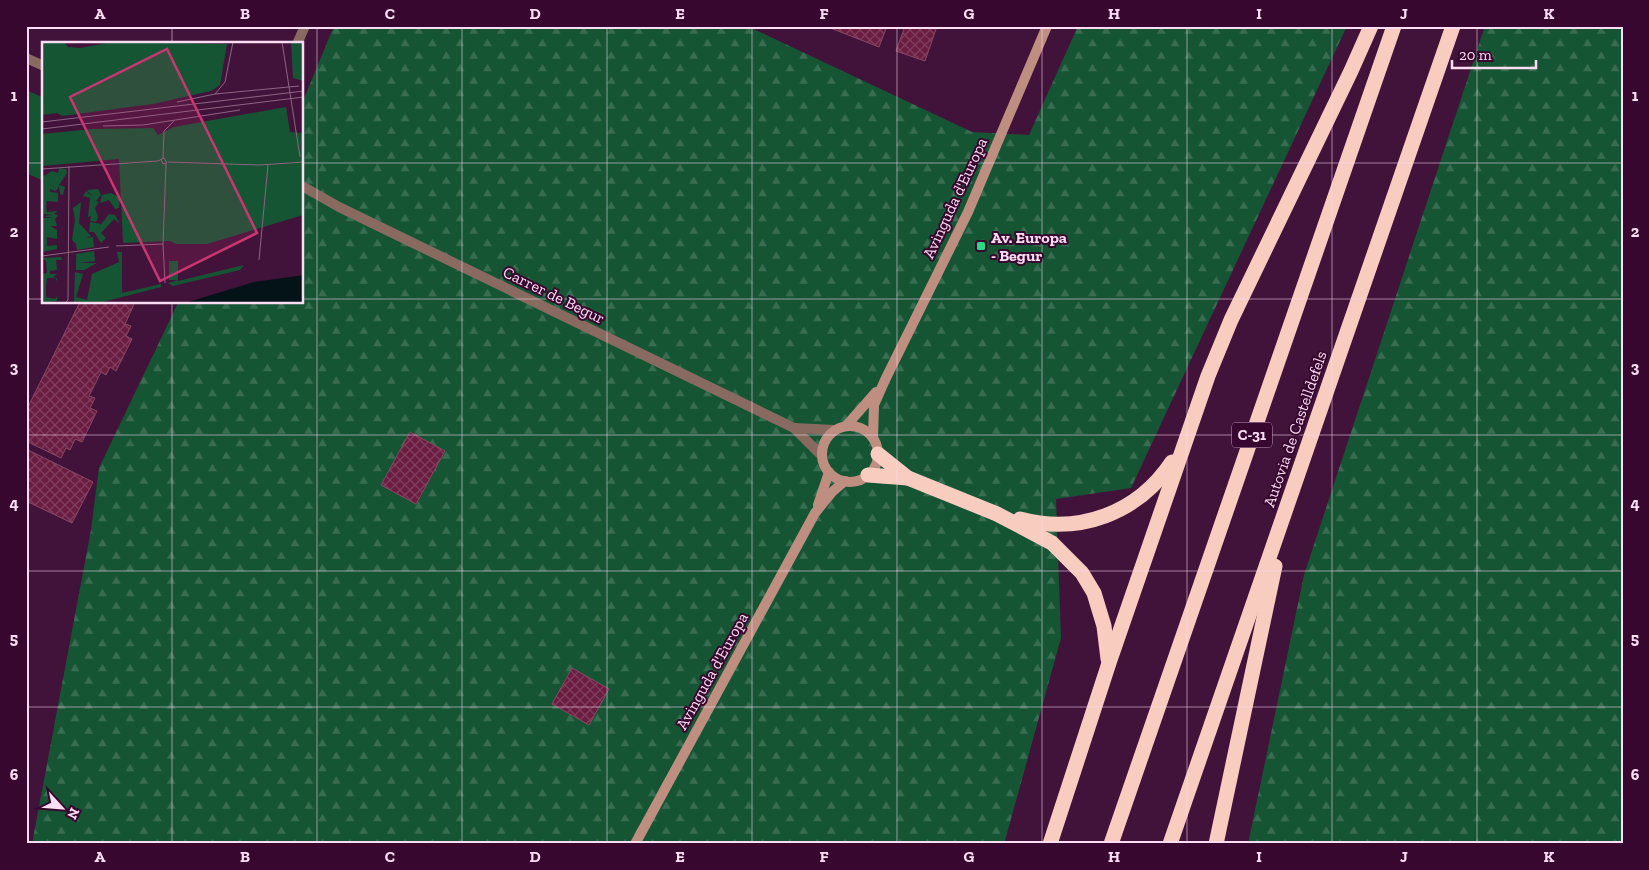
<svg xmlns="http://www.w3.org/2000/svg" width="1649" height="870" font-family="'Zilla Slab',serif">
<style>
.grass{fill:#155533}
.forest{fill:url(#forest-firs)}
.building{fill:url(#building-cross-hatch);stroke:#874861}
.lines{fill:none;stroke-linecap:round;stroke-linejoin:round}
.street{stroke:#886a61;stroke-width:10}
.secondary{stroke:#be8e81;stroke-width:10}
.highway{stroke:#f9ccc0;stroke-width:15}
.grid{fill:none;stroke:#fcddf3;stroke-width:1;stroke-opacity:0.55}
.poi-dot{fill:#2bd884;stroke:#37072f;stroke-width:2}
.labels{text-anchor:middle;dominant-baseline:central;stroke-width:4;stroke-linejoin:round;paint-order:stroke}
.shield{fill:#37072f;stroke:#c19db8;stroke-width:1}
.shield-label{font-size:15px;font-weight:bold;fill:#fcddf3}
.street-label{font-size:16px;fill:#fcddf3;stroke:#37072f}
.poi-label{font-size:16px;font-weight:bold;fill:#fcddf3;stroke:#37072f;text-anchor:start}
.inset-road{fill:none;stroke:#8c6484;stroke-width:1}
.view{fill:#cb3672;fill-opacity:0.15;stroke:#cb3672;stroke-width:2.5}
.inset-edge{fill:none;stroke:#fcddf3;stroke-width:2.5}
.neatline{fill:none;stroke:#fcddf3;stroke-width:2}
.grid-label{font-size:16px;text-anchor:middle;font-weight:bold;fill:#fcddf3}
</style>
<defs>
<pattern id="forest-firs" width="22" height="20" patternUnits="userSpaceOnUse" patternTransform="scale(1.25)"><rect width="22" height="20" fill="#155533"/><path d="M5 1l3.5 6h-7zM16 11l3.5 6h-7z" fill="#386d51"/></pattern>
<pattern id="building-cross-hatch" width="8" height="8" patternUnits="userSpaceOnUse" patternTransform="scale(1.25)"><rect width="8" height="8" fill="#6b1d41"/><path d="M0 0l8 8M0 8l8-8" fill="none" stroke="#813d5d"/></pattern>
</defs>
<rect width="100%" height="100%" fill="#42133a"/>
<path class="grass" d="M 26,90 L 44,98 L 44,181 L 26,173 Z"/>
<g class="forest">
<path d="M 334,26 L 747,26 L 972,132 L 1029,135 L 1078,26 L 1347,26 L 1131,488 L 1056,499 L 1061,638 L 1004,844 L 32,844 L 91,530 L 99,468 L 178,303 L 302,302 L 303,101 Z"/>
<path d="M 1485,26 L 1623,26 L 1623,844 L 1248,844 L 1304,575 Z"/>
</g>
<g class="building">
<path d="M 825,26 L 887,26 L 879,47 Z"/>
<path d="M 905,26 L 937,26 L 925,61 L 896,51 Z"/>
<path d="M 80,302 L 135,302 L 125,324 L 131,326 L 126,336 L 132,339 L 116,371 L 110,367 L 106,375 L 101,372 L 89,396 L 95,398 L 90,408 L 97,411 L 82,442 L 75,439 L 70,450 L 66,448 L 61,458 L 26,441 L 26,411 Z"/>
<path d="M 410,432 L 445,451 L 416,504 L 381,485 Z"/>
<path d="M 26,449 L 93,482 L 72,523 L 26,501 Z"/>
<path d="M 572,668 L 609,689 L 589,725 L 552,704 Z"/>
</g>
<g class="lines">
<g class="street">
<path d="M 297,44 L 305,26"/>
<path d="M 26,58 L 44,66"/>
<path d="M 302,186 L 339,207 L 794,428 L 822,456"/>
<path d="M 794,428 L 835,430"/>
</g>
<g class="secondary">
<path d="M 846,426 L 876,392"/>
<circle cx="850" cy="454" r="28"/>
<path d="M 873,438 L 874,405 L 885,380 L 968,212 L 1047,26"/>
<path d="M 818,505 L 829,472"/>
<path d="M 635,844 L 815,513 L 832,492 L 845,481"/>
</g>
<g class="highway">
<path d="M 878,454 L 908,478 L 997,514 L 1052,543 L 1082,573 L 1094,593 L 1104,626 L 1108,659"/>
<path d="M 868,475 L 908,478"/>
<path d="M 1020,519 C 1080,535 1138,513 1172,462"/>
<path d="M 1050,844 L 1109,663 L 1208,376 L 1231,320 L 1351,71 L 1371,26"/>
<path d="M 1111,844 L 1394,26"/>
<path d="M 1170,844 L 1453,26"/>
<path d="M 1216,844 L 1275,566"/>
</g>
</g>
<path class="grid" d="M 172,26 L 172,44M 317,26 L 317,844M 462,26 L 462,844M 607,26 L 607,844M 752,26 L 752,844M 897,26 L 897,844M 1042,26 L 1042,844M 1187,26 L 1187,844M 1332,26 L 1332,844M 1477,26 L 1477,844M 26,163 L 44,163M 302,163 L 1623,163M 26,299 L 44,299M 302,299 L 1623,299M 172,302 L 172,844M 26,435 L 1623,435M 26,571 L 1623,571M 26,707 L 1623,707"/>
<rect class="poi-dot" x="976" y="241" width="10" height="10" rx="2.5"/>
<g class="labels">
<rect class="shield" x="1232" y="422.5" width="40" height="25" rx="4"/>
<g class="shield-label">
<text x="1252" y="435">C-31</text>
</g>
<g class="street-label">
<text transform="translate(955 198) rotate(-65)">Avinguda d'Europa</text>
<text transform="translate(554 295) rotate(26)">Carrer de Begur</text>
<text transform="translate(1295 429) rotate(-71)">Autovia de Castelldefels</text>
<text transform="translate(712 671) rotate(-61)">Avinguda d'Europa</text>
</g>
<g class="poi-label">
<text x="991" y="237">Av. Europa<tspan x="991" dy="18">- Begur</tspan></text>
</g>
</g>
<g transform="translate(42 42)">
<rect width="261" height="261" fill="#42133a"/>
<path d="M 1,138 L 16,138 L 16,147 L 8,147 L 8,150 L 16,151 L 16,160 L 5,159 L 4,164 L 5,170 L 16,169 L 12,172 L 16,173 L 13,177 L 15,184 L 8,184 L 15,188 L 15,197 L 5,195 L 5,204 L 15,203 L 15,207 L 0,210 L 1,176 L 11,176 L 0,174 L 11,173 L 0,172 ZM 56,147 L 59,153 L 54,159 L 57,160 L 53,166 L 56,175 L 54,180 L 48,179 L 49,174 L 46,175 L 48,156 L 41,154 L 44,149 L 51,155 L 45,148 ZM 67,172 L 73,173 L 78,182 L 72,177 L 59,191 L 64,196 L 59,201 L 52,190 L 47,190 L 48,180 L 59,182 L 55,188 ZM 75,210 L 80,210 L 80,251 L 119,242 L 119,245 L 57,261 L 32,261 L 33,230 L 41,232 L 34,255 L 45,258 L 50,232 L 77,220 ZM 34,212 L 36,221 L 55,221 L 42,228 L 34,228 ZM 19,215 L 20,218 L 14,218 L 15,228 L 8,229 L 8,232 L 15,232 L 11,235 L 15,236 L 15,240 L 14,236 L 5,236 L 4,244 L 4,255 L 13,257 L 15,254 L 15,259 L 0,261 L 0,232 L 5,231 L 4,219 L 0,216 ZM 127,219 L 136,219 L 136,239 L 202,223 L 198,228 L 131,244 L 126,241 L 136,238 L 127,238 Z" fill="#155533"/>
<path d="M 0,0 L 22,0 L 26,5 L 38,6 L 70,0 L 185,2 L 178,43 L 169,49 L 111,62 L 20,74 L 15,71 L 0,73 ZM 249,0 L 261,0 L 261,39 L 251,36 ZM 244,65 L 248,90 L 261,91 L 261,173 L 165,202 L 134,202 L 128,199 L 81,201 L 77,117 L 0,124 L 0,92 L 50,87 L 111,86 L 116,93 L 132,85 ZM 17,126 L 24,127 L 25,131 L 17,143 L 23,145 L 21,153 L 18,152 L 17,144 L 14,149 L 10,148 L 5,144 L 7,140 L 0,139 L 0,131 L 2,134 L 10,129 L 16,131 ZM 69,151 L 78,156 L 77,166 L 73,167 L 67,158 L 58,161 L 60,153 ZM 39,160 L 37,181 L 49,194 L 33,201 L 30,198 L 33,178 L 31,166 Z" fill="#155533"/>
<path d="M 51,195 L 52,205 L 35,208 L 33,198 ZM 52,209 L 53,219 L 36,221 L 34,212 Z" fill="#155533"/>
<path d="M 262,233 L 261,261 L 143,261 L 212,240 Z" fill="#041317"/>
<path class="inset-road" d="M 240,0 L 258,115M 173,52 L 183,40 L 191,0M 135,60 L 173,52 L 257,44M 0,80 L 262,49M 61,84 L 101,83 L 198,68M 0,87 L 262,55M 121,116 L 122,89 L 132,79M 126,120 L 217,123 L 262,120M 0,127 L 116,119 L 122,116 L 125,121 L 121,122 L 119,117M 74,204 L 121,202M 0,214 L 67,205M 217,218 L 226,123M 123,241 L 121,202 L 124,122M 23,261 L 26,258 L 27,124"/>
<path class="view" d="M 125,7 L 215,191 L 118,239 L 28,55 Z"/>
<rect width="261" height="261" class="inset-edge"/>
</g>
<rect width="1649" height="870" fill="none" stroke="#37072f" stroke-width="55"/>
<g transform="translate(62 808) rotate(116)" stroke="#37072f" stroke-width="4" paint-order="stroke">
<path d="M0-4L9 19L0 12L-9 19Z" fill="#fcddf3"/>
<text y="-8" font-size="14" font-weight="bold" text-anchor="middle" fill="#fcddf3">N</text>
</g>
<path d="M1452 60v8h84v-8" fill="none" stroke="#fcddf3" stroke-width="2.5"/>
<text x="1459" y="60" font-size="15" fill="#fcddf3" stroke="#37072f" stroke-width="4" paint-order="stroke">20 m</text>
<rect x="28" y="28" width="1594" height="814" class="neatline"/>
<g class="grid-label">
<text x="100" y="19">A</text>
<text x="245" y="19">B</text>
<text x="390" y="19">C</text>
<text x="535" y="19">D</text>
<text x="680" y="19">E</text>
<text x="824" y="19">F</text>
<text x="969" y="19">G</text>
<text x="1114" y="19">H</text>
<text x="1259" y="19">I</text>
<text x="1404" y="19">J</text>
<text x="1549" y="19">K</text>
<text x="14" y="101">1</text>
<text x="1635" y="101">1</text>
<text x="14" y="237">2</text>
<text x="1635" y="237">2</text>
<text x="14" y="373">3</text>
<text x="1635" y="373">3</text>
<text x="14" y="509">4</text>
<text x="1635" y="509">4</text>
<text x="14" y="644">5</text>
<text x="1635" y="644">5</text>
<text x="14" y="780">6</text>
<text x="1635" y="780">6</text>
<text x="100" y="862">A</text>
<text x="245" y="862">B</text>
<text x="390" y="862">C</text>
<text x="535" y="862">D</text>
<text x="680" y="862">E</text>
<text x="824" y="862">F</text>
<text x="969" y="862">G</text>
<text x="1114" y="862">H</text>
<text x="1259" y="862">I</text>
<text x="1404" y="862">J</text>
<text x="1549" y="862">K</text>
</g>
</svg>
